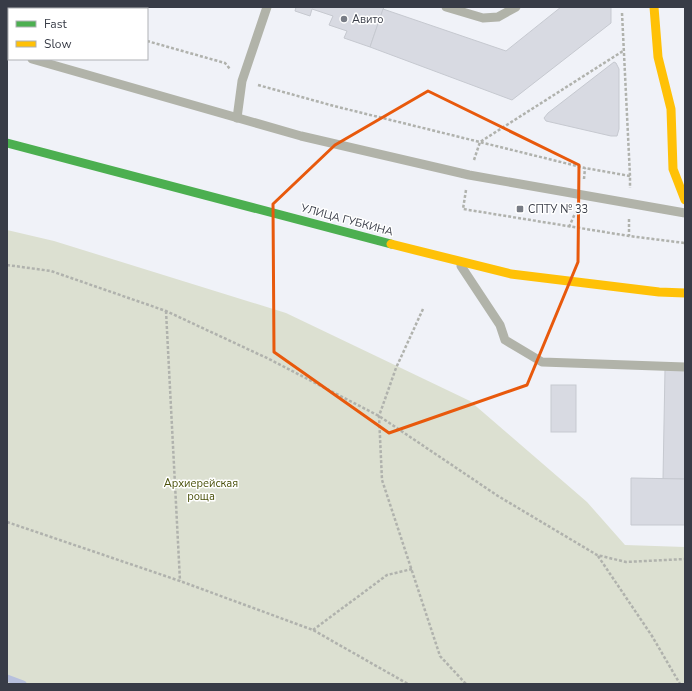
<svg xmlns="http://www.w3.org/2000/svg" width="692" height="691" font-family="'Nunito Sans',sans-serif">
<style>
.green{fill:#dce0d1}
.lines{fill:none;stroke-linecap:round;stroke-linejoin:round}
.stream{stroke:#b7c0dd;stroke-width:7}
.building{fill:#d8dae2;stroke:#c6c9d0}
.path{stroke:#b0b2ad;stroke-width:2.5;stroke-dasharray:3 2;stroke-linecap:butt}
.lane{stroke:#b1b3a9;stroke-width:9}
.fast{stroke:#4caf50;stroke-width:9}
.slow{stroke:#ffc107;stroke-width:9}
.marked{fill:none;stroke:#e8590c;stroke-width:3;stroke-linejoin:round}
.poi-dot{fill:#787c85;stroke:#fff;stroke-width:1.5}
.labels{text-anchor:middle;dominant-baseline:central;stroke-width:3;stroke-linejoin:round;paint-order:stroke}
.poi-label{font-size:11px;fill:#383c47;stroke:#fff;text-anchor:start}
.street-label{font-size:11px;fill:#383c47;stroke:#fff}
.park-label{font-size:11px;fill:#4a510b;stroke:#fff}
</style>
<rect width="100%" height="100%" fill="#f0f2f8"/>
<path class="green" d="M 7,230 L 54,241 L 286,313 L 470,401 L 587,502 L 625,545 L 685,547 L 685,684 L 7,684 Z"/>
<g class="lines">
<path class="stream" d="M 7,678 L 23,684"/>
</g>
<g class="building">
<path d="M 296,7 L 384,7 L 370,47 L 344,38 L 347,31 L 329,25 L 333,16 L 312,9 L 310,16 L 295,11 Z"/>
<path d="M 561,7 L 611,7 L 611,23 L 512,100 L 370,47 L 383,9 L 506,51 Z"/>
<path d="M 614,62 L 616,63 L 619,69 L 619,129 L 617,136 L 611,136 L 546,121 L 544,118 L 548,113 Z"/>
<path d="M 665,369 L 685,369 L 685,479 L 663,479 Z"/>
<rect x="551" y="385" width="25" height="47"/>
<path d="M 631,478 L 685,479 L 685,525 L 631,525 Z"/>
</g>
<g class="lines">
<g class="path">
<path d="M 29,7 L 36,9"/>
<path d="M 622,13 L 630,176 L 630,188"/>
<path d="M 147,41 L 225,63 L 230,69"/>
<path d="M 258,85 L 334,106 L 585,168 L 630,176"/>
<path d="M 474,160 L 480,142 L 623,51"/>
<path d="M 584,179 L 585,168"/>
<path d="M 466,190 L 463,209 L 629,236 L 685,243"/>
<path d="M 629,219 L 629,236"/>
<path d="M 569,227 L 577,209"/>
<path d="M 7,265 L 51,271 L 166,311 L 269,359 L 379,416 L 498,496 L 597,555 L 626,562 L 685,559"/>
<path d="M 423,309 L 396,368 L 379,416 L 382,480 L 440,656 L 466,684"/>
<path d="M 166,311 L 180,581"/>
<path d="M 7,522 L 180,581 L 313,630 L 408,684"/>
<path d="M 598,556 L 652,636 L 680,684"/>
<path d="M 313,630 L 387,575 L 412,569"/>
</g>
<g class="lane">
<path d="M 446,7 L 483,18 L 498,17 L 516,7"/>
<path d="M 7,52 L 9,53"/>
<path d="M 32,59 L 301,136 L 469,175 L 685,213"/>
<path d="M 237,118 L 242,81 L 267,7"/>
<path d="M 461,266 L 500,325 L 505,340 L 542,362 L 685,367"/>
</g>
<path class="fast" d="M 7,143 L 391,244"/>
<g class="slow">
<path d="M 654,7 L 658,57 L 671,109 L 673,169 L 685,200"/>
<path d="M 391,244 L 511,274 L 659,292 L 685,293"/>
</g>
</g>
<path class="marked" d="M 428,91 L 579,165 L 578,262 L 527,385 L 389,433 L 274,352 L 273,204 L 335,145 Z"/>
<g class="poi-dot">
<circle cx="344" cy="19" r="4"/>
<rect x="516" y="205" width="8" height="8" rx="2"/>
</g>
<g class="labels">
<g class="poi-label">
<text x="352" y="19">Авито</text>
<text x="528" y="209">СПТУ № 33</text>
</g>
<g class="street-label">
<text transform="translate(347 220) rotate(15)">УЛИЦА ГУБКИНА</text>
</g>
<g class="park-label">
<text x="201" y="483">Архиерейская<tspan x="201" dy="13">роща</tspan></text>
</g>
</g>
<rect width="692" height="691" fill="none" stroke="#383c47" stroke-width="16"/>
<rect x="8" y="8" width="140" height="52" fill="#ffffff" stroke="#afb1b5"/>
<rect x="16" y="21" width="20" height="6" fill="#4caf50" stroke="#afb1b5"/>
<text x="44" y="28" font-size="12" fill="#383c47">Fast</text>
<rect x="16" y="41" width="20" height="6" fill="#ffc107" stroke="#afb1b5"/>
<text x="44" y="48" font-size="12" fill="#383c47">Slow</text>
</svg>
